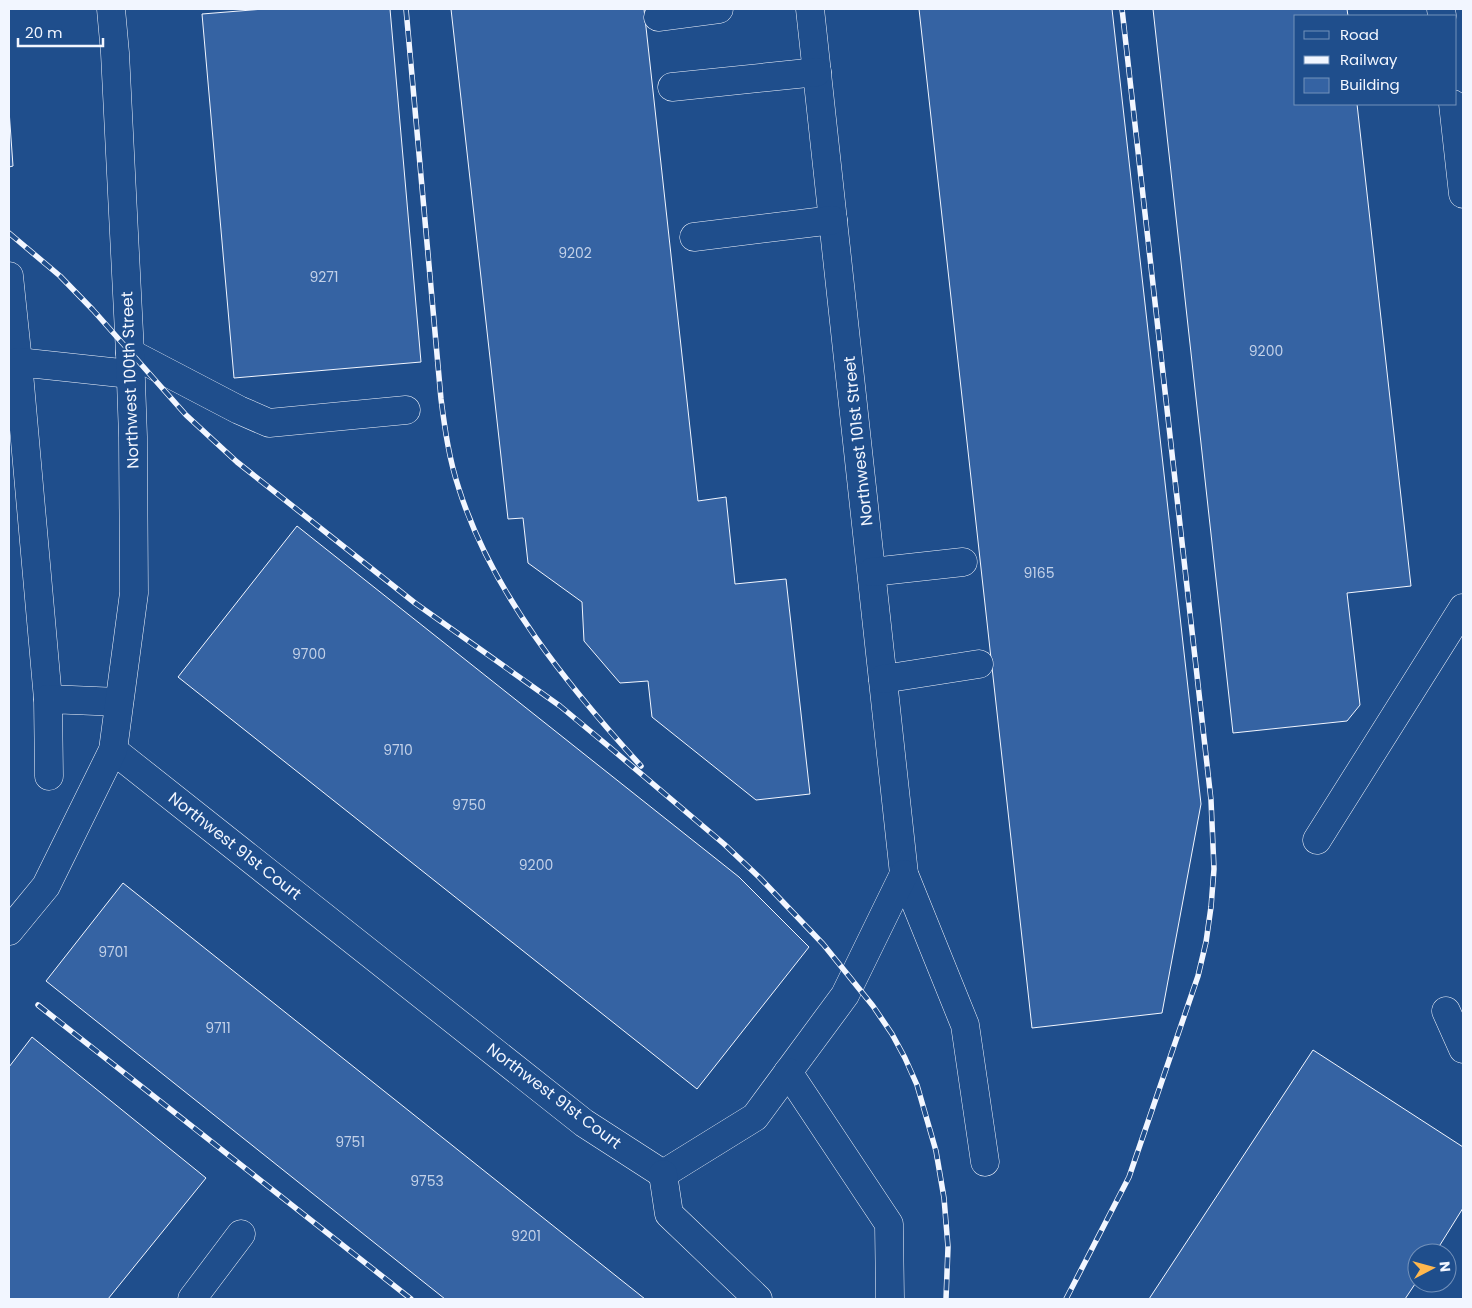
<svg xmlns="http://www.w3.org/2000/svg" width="1472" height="1308" font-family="Poppins,sans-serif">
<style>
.building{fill:#3563a3;stroke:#f2f6ff}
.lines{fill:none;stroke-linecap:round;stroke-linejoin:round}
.minor-casing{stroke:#f2f6ff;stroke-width:29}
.minor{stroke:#1f4e8c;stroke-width:28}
.rail-casing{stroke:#f2f6ff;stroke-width:5.5}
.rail{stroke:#1f4e8c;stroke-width:4;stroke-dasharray:11;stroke-linecap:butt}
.labels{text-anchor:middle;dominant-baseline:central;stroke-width:4;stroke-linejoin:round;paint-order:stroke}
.number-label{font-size:14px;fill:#c3d1e8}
.street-label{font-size:16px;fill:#f2f6ff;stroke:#1f4e8c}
</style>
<rect width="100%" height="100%" fill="#1f4e8c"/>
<g class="building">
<path d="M 264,9 L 390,9 L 421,362 L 234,378 L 202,14 Z"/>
<path d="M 451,9 L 644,9 L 698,501 L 726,497 L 735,584 L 786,579 L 810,794 L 756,800 L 652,717 L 648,681 L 620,683 L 584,641 L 582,602 L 528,563 L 523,518 L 508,519 Z"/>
<path d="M 919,9 L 1112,9 L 1201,804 L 1162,1013 L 1032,1028 Z"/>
<path d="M 1153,9 L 1347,9 L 1348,16 L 1296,16 L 1296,104 L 1357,104 L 1411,586 L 1347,593 L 1360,705 L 1347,721 L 1233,733 Z"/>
<path d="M 9,110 L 13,166 L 9,167 Z"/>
<path d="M 297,526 L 739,877 L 809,947 L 697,1089 L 178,677 Z"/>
<path d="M 123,883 L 645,1299 L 445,1299 L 46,981 Z"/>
<path d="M 32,1037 L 206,1178 L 108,1299 L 9,1299 L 9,1067 Z"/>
<path d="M 1313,1050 L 1463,1147 L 1463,1208 L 1435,1253 L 1417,1253 L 1417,1281 L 1405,1299 L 1149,1299 Z"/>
</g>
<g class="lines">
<g class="minor-casing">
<g id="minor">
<path d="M 810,9 L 904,874 L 965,1025 L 985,1162"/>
<path d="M 1441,9 L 1442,16"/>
<path d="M 658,17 L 719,9"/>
<path d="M 672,87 L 817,72"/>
<path d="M 1453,104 L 1463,194"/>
<path d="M 694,237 L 833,220"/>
<path d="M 9,276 L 18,362"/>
<path d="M 130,353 L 239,410 L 269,423 L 406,410"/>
<path d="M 872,572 L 963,562"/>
<path d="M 883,679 L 979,664"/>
<path d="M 48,699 L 18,362 L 130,374"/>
<path d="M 113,750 L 584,1123 L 663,1174 L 755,1117 L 845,995 L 904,874"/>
<path d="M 49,776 L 48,699 L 119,702"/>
<path d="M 1317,840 L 1463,608"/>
<path d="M 9,931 L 46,886 L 113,750 L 134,593 L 133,437 L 130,353 L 115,53 L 111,9"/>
<path d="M 1446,1011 L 1463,1049"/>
<path d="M 788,1072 L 889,1224 L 890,1299"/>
<path d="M 663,1174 L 669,1214 L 758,1299"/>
<path d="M 192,1299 L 241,1234"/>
</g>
</g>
<use href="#minor" class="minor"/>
<g class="rail-casing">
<g id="rail">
<path d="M 406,9 L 441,399 C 445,430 449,459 459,489 C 492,593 568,686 641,766"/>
<path d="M 9,233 L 60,276 L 93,310 L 186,415 L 237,462 L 415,603 L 560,706 L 607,745 L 724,844 L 760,878 L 823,944 L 873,1006 L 892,1034 L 905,1058 L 917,1085 L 936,1151 L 944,1198 L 948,1247 L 946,1299"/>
<path d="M 38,1005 L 411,1299"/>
<path d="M 1066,1299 L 1129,1177 L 1198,976 L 1206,942 L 1211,907 L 1214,869 L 1211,800 L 1122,9"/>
</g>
</g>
<use href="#rail" class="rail"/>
</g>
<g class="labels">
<g class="number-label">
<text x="575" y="253">9202</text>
<text x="324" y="277">9271</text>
<text x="1266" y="351">9200</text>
<text x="1039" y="573">9165</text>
<text x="309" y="654">9700</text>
<text x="398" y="750">9710</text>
<text x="469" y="805">9750</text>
<text x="536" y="865">9200</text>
<text x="113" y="952">9701</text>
<text x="218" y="1028">9711</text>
<text x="350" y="1142">9751</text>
<text x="427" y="1181">9753</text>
<text x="526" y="1236">9201</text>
</g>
<g class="street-label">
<text transform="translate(130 380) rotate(-92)">Northwest 100th Street</text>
<text transform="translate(858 441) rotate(-96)">Northwest 101st Street</text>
<text transform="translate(235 846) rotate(38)">Northwest 91st Court</text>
<text transform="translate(554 1096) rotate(37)">Northwest 91st Court</text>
</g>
</g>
<rect width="1472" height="1308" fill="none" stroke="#f2f6ff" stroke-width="20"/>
<rect x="1294" y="15" width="162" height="90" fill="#1f4e8c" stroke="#7391ba"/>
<rect x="1304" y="31" width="25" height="8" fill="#1f4e8c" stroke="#7391ba"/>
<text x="1340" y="40" font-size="15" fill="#f2f6ff">Road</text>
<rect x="1304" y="56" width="25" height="8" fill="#f2f6ff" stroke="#7391ba"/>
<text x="1340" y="65" font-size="15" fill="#f2f6ff">Railway</text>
<rect x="1304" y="78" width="25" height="15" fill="#3563a3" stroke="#7391ba"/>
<text x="1340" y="90" font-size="15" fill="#f2f6ff">Building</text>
<g transform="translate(1432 1268) rotate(84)"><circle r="24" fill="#1f4e8c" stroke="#7391ba"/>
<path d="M0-4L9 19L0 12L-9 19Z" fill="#ffb74d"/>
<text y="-8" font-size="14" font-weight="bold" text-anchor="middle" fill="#f2f6ff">N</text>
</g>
<path d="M18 38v8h85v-8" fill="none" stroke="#f2f6ff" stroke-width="2.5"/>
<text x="25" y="38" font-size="15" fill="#f2f6ff" stroke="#1f4e8c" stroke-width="4" paint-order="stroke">20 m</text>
</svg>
